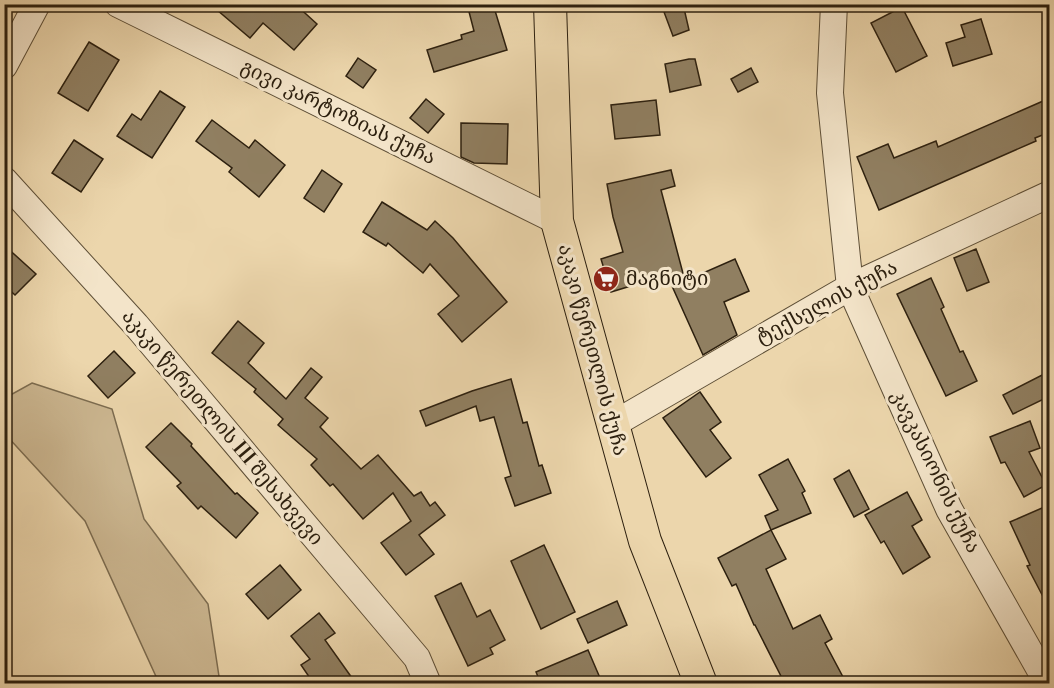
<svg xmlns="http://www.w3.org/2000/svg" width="1054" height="688" font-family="'Libre Bodoni','Noto Serif Georgian',serif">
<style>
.green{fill:#ccb791;stroke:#7c6c50;stroke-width:1.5}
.building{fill:#907f61;stroke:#2d200f;stroke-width:1.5}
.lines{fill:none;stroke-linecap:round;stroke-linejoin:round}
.minor-casing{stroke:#5d4e36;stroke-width:28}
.major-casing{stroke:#2d200f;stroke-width:34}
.minor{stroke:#f3e4c9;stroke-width:26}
.major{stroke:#ecd6ac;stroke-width:32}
.labels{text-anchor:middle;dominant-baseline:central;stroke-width:6;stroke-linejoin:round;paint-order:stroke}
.street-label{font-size:20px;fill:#2d200f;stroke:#f3e4c9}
.poi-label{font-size:20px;fill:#2d200f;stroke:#f3e4c9;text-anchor:start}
</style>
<rect width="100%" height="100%" fill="#ecd6ac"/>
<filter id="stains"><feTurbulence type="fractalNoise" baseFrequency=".00333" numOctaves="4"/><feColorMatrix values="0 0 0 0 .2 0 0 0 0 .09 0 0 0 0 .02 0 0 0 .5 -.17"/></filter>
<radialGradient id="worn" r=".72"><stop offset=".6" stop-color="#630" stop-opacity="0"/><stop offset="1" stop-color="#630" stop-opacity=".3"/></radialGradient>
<path class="green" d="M 32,383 L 112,409 L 144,519 L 208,604 L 220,683 L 159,683 L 85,521 L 5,434 L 5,398 Z"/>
<g class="building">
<path d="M 210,4 L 295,4 L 317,24 L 294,50 L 263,23 L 250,38 Z"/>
<path d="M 467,4 L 493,4 L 507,50 L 434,72 L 427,50 L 462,39 L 461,35 L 474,31 Z"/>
<path d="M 683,4 L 689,30 L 673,36 L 664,12 Z"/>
<path d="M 902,7 L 927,56 L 896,72 L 871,23 Z"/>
<path d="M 981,19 L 992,54 L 953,66 L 946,43 L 965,37 L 961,25 Z"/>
<path d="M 89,42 L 119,60 L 88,111 L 58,93 Z"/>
<path d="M 358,58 L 376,70 L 363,88 L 346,76 Z"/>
<path d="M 689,59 L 695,59 L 701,85 L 670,92 L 665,64 Z"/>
<path d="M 751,68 L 758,82 L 738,92 L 731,79 Z"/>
<path d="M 160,91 L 185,107 L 152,158 L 117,136 L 132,114 L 141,120 Z"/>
<path d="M 1050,98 L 1050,132 L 1035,138 L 1036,141 L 879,210 L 857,157 L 888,144 L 894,158 L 936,141 L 938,147 Z"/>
<path d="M 426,99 L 444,114 L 428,133 L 410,118 Z"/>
<path d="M 656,100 L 660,135 L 615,139 L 611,105 Z"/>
<path d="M 212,120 L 249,148 L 255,140 L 285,165 L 259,197 L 229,172 L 232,168 L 196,141 Z"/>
<path d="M 461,123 L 508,124 L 507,164 L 474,163 L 461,157 Z"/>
<path d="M 74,140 L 103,159 L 81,192 L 52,173 Z"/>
<path d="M 322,170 L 342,184 L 324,212 L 304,198 Z"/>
<path d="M 671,170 L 675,186 L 661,190 L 685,281 L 735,259 L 749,291 L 724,302 L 737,335 L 703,355 L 667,275 L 611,292 L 601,259 L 623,252 L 613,217 L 607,184 Z"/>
<path d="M 382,202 L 427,230 L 435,221 L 453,238 L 507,302 L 462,342 L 438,314 L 459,296 L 430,264 L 423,273 L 388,243 L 386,246 L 363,232 Z"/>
<path d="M 4,245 L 36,274 L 15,295 L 4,285 Z"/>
<path d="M 976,249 L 989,282 L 967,291 L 954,258 Z"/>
<path d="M 931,278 L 944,307 L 941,309 L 960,352 L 963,351 L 977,381 L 946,396 L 897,294 Z"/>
<path d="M 238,321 L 264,343 L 248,363 L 286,399 L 311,368 L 322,377 L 305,398 L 328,418 L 320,427 L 361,469 L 378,455 L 414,496 L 421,492 L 430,506 L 435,502 L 445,515 L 419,535 L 434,554 L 406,575 L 381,543 L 411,521 L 393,493 L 363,519 L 333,484 L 330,486 L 311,465 L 317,459 L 278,425 L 283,419 L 254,392 L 256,389 L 212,353 Z"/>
<path d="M 114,351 L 135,373 L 108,398 L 88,376 Z"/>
<path d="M 1050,371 L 1050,396 L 1013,414 L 1003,395 Z"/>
<path d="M 511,379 L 523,423 L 527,422 L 539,466 L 542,465 L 551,493 L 515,506 L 505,478 L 511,476 L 494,417 L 480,421 L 476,406 L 426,426 L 420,411 L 472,391 Z"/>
<path d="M 700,392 L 721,422 L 710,430 L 731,458 L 706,477 L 663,418 Z"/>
<path d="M 1030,421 L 1040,448 L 1029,452 L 1046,485 L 1024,497 L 1005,462 L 1001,463 L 990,437 Z"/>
<path d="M 171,423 L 192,444 L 191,446 L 235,494 L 237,493 L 258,513 L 236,538 L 201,506 L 198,509 L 177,486 L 181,483 L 146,447 Z"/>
<path d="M 788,459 L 805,491 L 802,493 L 811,513 L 771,530 L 765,516 L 778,510 L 759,475 Z"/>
<path d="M 849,470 L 869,509 L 854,517 L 834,479 Z"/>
<path d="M 907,492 L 922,520 L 912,526 L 930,557 L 903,574 L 884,541 L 881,543 L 865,515 Z"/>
<path d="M 1042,508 L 1050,524 L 1050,610 L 1027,566 L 1030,565 L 1010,522 Z"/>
<path d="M 771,530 L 786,559 L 766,569 L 793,629 L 820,615 L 832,639 L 825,643 L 843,677 L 831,684 L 785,684 L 755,625 L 754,625 L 736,584 L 732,586 L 718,558 Z"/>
<path d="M 544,545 L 575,612 L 541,629 L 511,561 Z"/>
<path d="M 280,565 L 301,590 L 268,619 L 246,594 Z"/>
<path d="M 461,583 L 477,617 L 490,610 L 505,640 L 490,648 L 493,654 L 468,666 L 435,596 Z"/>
<path d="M 617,601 L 627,625 L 588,643 L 577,619 Z"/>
<path d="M 319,613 L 335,633 L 325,640 L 352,678 L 345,684 L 314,684 L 301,665 L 310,659 L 291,636 Z"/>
<path d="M 588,650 L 600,678 L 588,684 L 541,684 L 536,672 Z"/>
</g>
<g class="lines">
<g class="minor-casing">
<g id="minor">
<path d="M 118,4 L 557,221"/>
<path d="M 834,4 L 830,93 L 850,287 L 949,509 L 1048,684"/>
<path d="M 4,66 L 37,4"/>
<path d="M 4,180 L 136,325 L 417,658 L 428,684"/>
<path d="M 612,425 L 850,287 L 1050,194"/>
</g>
</g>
<g class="major-casing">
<path id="major" d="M 550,4 L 557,221 L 645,541 L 701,684"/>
</g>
<use href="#minor" class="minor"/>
<use href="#major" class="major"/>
</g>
<defs>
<g id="supermarket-disc" transform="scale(1.35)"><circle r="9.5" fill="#8f2418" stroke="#f3e4c9"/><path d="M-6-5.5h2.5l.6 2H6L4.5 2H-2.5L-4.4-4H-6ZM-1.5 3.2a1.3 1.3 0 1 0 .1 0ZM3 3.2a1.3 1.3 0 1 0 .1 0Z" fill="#fff"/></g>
</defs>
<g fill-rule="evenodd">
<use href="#supermarket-disc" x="606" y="279"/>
</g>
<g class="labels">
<g class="street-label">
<text transform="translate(338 113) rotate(26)">გივი კარტოზიას ქუჩა</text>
<text transform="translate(827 303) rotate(-28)">ტექსელის ქუჩა</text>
<text transform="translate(592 350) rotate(75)">აკაკი წერეთლის ქუჩა</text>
<text transform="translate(222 428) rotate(50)">აკაკი წერეთლის III შესახვევი</text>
<text transform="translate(935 472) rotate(64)">კავკასიონის ქუჩა</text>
</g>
<g class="poi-label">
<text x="626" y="279">მაგნიტი</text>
</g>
</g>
<rect width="1054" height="688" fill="none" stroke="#ecd6ac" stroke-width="24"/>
<rect x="6" y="6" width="1042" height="676" fill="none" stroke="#2d200f" stroke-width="3"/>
<rect x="12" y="12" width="1030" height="664" fill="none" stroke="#2d200f" stroke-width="1.5"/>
<rect width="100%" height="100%" filter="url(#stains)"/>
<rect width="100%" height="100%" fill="url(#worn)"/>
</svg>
